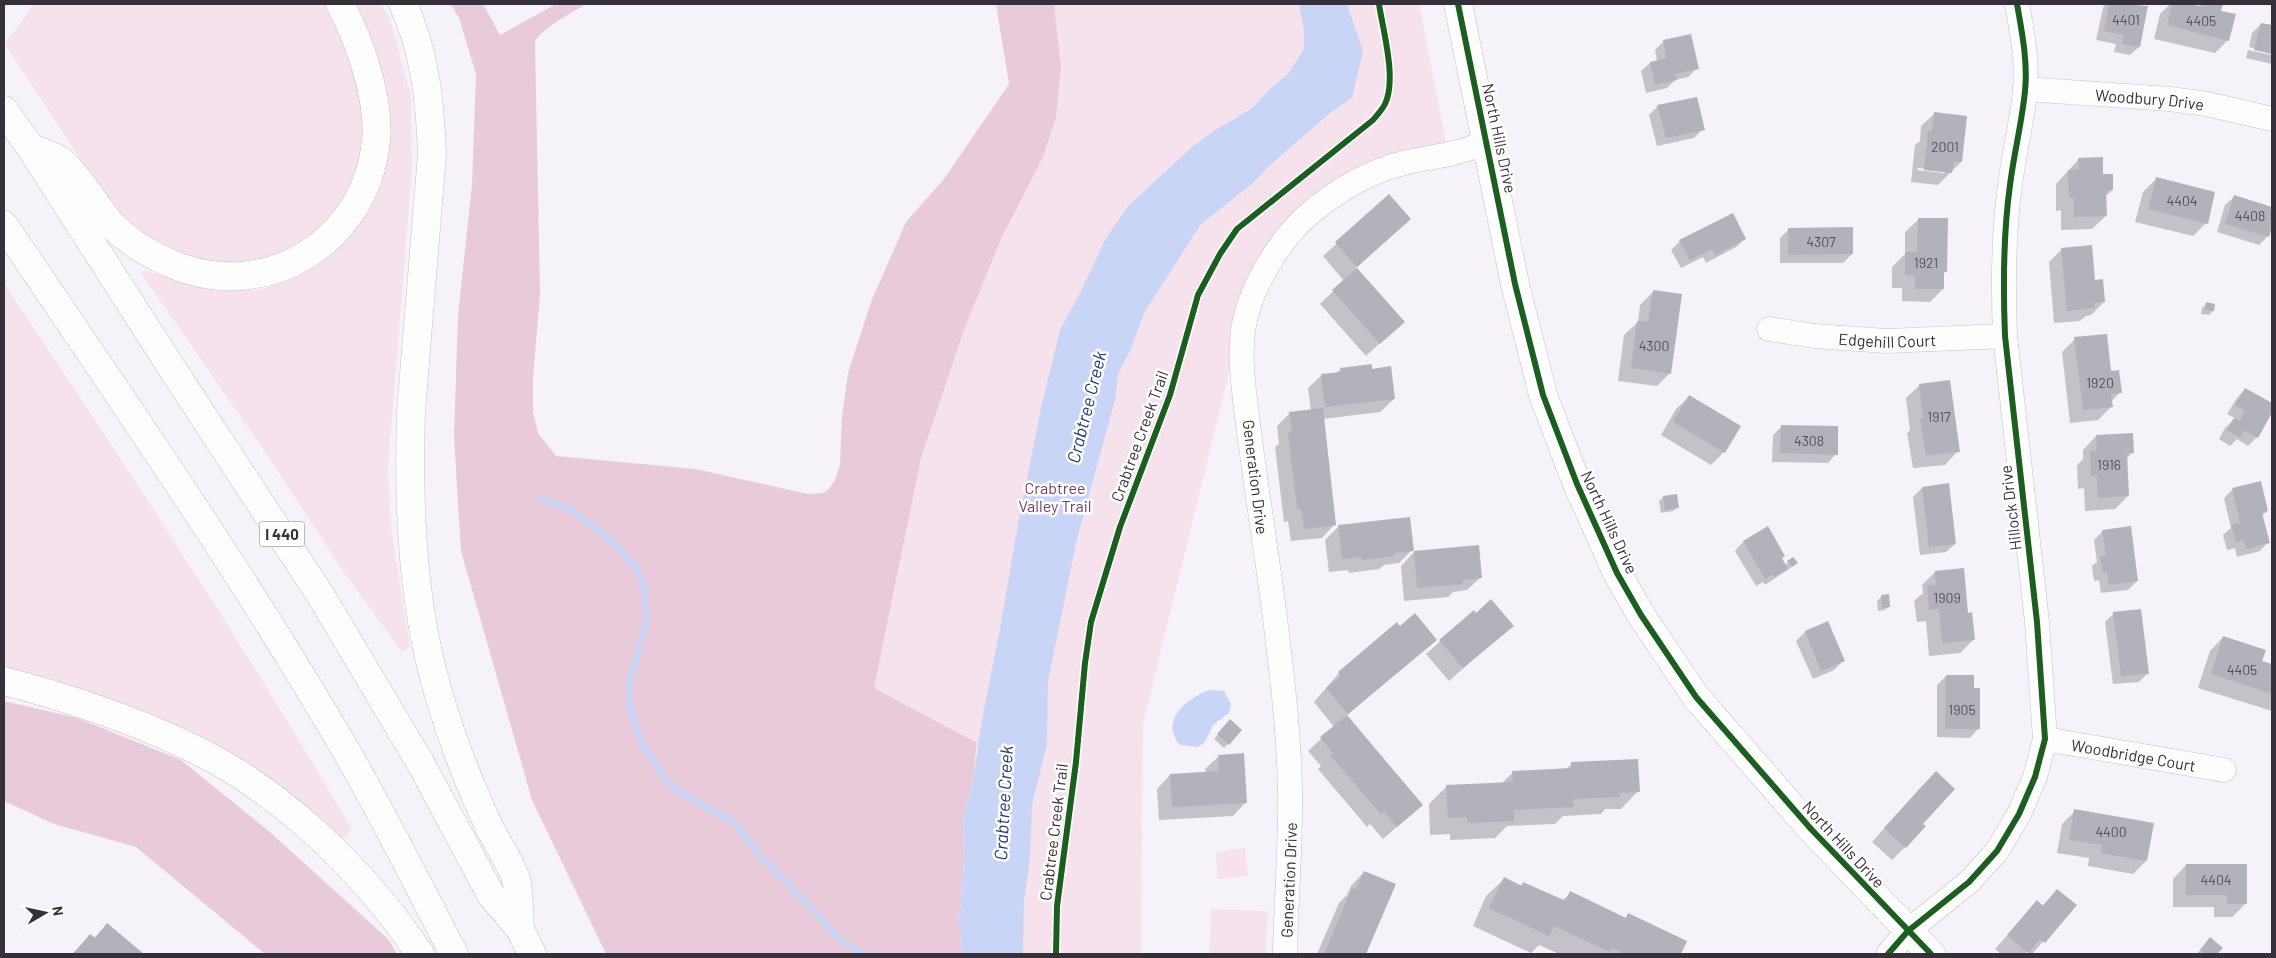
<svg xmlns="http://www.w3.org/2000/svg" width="2276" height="958" font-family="Barlow,sans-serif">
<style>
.green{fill:#f6e2ed}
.forest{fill:#e8cada}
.water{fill:#c9d5f6}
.shadow{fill:#0003;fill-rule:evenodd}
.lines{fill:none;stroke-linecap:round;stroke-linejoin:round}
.stream{stroke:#c9d5f6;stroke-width:6}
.building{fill:#b3b1b9}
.minor-casing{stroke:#c5c1c9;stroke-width:25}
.major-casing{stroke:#c5c1c9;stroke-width:29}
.highway-casing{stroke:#c5c1c9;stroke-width:29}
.minor{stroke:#fefdfe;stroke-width:24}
.major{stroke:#fefdfe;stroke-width:28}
.highway{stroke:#fefdfe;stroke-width:28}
.cycleway-casing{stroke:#fff;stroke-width:9}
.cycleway{stroke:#1b5e20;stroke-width:6}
.labels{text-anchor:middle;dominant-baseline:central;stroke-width:5;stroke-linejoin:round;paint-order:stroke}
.number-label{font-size:14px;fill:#545059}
.shield{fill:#fff;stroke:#726e74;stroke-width:1}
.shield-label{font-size:15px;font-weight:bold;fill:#353039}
.street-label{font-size:16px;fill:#353039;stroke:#fff}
.park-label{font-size:16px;fill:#7c3d5d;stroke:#fff}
.water-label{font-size:18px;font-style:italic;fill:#293a71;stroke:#fff}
</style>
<rect width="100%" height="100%" fill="#f6f2fa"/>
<g class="green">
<path d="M 34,4 L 328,4 L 349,46 L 361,96 L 365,133 L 360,166 L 339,208 L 302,243 L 263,261 L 232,265 L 195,259 L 140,235 L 109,203 L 5,44 Z"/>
<path d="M 351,4 L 381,4 L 390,19 L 411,96 L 412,170 L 388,466 L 391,528 L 410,647 L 402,652 L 345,574 L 265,452 L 141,273 L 144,270 L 208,290 L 262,290 L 331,256 L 373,203 L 386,142 Z"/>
<path d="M 1054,4 L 1419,4 L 1446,142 L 1364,181 L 1254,270 L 1143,724 L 1141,954 L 990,954 L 1006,759 L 874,688 L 921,458 L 964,330 L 1001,239 L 1043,157 L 1061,67 Z"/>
<path d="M 4,283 C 124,463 243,643 352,829 L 343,840 L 270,781 L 4,671 Z"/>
<path d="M 1245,848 L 1248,876 L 1217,879 L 1216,852 Z"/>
<path d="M 1211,909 L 1268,911 L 1266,954 L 1209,954 Z"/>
</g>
<g class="forest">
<path d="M 451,4 L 483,4 L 500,35 L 556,4 L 586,4 C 572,13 541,28 535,42 L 540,294 L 533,377 L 533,412 L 538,433 L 556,456 L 695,469 L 808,494 L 823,493 L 829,489 L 835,480 L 840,465 L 842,417 L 848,373 L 871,302 L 906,222 L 944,179 L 1009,84 L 996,4 L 1054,4 L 1061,67 L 1056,117 L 1043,157 L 1001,239 L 964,330 L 921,458 L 874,688 L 977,743 L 973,779 L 963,819 L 964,862 L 959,924 L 962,954 L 606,954 L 532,800 L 461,551 L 454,437 L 458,315 L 472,185 L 476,74 L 459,18 Z"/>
<path d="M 4,701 L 77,718 L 181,760 L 271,833 L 389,940 L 397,954 L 265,954 L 136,847 L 54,824 L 4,801 Z"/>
</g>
<g class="water">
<path d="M 1299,4 L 1347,4 L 1363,51 L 1352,98 L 1330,113 L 1269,166 L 1252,184 L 1201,224 L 1144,313 L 1131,349 L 1118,373 L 1115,400 L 1077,539 L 1048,681 L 1047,744 L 1032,805 L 1030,859 L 1024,901 L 1023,954 L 962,954 L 959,924 L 964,862 L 963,819 L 973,779 L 982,720 L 1001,623 L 1020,513 L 1041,408 L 1060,330 L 1082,289 L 1106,238 L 1128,206 L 1192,147 L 1214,131 L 1251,109 L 1270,89 L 1288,74 L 1304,49 L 1304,30 Z"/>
<path d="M 1209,690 L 1224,691 L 1231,704 L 1229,713 L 1213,725 L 1205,742 L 1198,747 L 1180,745 C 1159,720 1187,699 1209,690 Z"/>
</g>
<g class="shadow">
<path d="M 2104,4 L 2135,4 L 2147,7 L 2139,47 L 2130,55 L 2114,52 L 2116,44 L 2096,40 Z"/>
<path d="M 2170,4 L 2185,4 L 2198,7 L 2201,4 L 2222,4 L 2220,12 L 2228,40 L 2215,53 L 2154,39 L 2160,14 Z"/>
<path d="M 2261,24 L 2272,27 L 2272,53 L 2249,47 L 2252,33 Z"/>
<path d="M 1664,41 L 1697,68 L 1688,77 L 1675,80 L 1667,88 L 1646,93 L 1641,71 L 1650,63 L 1657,61 L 1655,50 Z"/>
<path d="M 2248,50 L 2272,55 L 2272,64 L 2246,58 Z"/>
<path d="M 1658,106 L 1703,129 L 1694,138 L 1657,146 L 1649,115 Z"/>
<path d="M 1935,113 L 1961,162 L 1938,185 L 1911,182 L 1915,145 L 1920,141 L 1921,126 ZM 1918,168 L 1946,171 L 1944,173 L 1917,170 Z"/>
<path d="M 2079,159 L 2102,175 L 2112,190 L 2105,197 L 2106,216 L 2092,229 L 2061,230 L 2061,210 L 2056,211 L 2056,184 Z"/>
<path d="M 2156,179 L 2206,223 L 2193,236 L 2135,222 L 2143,192 Z"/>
<path d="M 1389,196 L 1410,219 L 1356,268 L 1403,322 L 1366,356 L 1320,304 L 1344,281 L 1323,256 Z"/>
<path d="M 2234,197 L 2272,208 L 2272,222 L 2268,236 L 2259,245 L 2217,232 L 2225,205 Z"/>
<path d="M 1919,219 L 1946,271 L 1943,274 L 1943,289 L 1930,302 L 1902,301 L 1902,288 L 1892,288 L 1892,267 L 1905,254 L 1905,232 Z"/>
<path d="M 1789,229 L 1852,254 L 1843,263 L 1780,263 L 1780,238 Z"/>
<path d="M 1745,239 L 1736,247 L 1706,263 L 1703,257 L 1681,268 L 1671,250 L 1680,241 Z"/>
<path d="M 2062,249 L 2094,281 L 2104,302 L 2091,315 L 2086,316 L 2080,321 L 2054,323 L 2049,262 Z"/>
<path d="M 1653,292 L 1670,373 L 1657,386 L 1618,381 L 1624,335 L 1638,322 L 1640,305 Z"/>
<path d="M 2206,304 L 2213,311 L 2209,315 L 2201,314 L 2202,308 Z"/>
<path d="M 2075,339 L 2110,372 L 2120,392 L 2111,402 L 2112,406 L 2098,420 L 2070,423 L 2062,352 Z"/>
<path d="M 1341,369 L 1371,370 L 1394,399 L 1380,412 L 1323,419 L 1335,524 L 1322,538 L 1291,541 L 1288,521 L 1284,522 L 1275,447 L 1279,444 L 1277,426 L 1290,413 L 1311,411 L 1308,388 L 1322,375 L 1336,373 Z"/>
<path d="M 1920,385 L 1958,451 L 1945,465 L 1913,468 L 1907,433 L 1910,430 L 1906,398 Z"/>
<path d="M 2245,389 L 2272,405 L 2272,411 L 2257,437 L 2248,446 L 2237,439 L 2230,446 L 2219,439 L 2225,428 L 2235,418 L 2227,414 L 2237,398 Z"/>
<path d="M 1690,396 L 1724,452 L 1711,465 L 1661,435 L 1676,409 Z"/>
<path d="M 1782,426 L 1836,454 L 1828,463 L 1772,462 L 1773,435 Z"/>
<path d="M 2096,436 L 2133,452 L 2126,459 L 2128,496 L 2115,509 L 2085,511 L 2084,488 L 2078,489 L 2077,465 L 2083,459 L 2083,450 Z"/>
<path d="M 1922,488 L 1955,544 L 1946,552 L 1920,555 L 1913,497 Z"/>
<path d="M 2233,489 L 2267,511 L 2262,516 L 2268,542 L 2260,551 L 2237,557 L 2235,548 L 2227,550 L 2223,535 L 2231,528 L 2224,498 Z"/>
<path d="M 1663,497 L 1677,507 L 1673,511 L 1661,513 L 1659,501 Z"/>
<path d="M 1338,527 L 1412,550 L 1399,563 L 1384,565 L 1379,569 L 1349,573 L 1348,570 L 1329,572 L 1325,540 Z"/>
<path d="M 1767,528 L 1785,565 L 1788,562 L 1792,567 L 1765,585 L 1763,582 L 1756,586 L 1735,551 L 1743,542 Z"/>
<path d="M 2103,531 L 2137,581 L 2128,590 L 2101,593 L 2099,580 L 2094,581 L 2092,566 L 2097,562 L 2094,540 Z"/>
<path d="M 1414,552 L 1481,577 L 1467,590 L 1453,592 L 1448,597 L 1404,601 L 1401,566 Z"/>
<path d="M 1935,572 L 1967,614 L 1973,640 L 1960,653 L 1929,656 L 1926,621 L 1917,622 L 1914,601 L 1923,593 L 1922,585 Z"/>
<path d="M 1881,597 L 1889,606 L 1885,610 L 1878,611 L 1877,601 Z"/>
<path d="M 1473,612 L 1476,614 L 1512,625 L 1449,681 L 1426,654 Z"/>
<path d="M 2114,613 L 2148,673 L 2139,682 L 2113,684 L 2105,622 Z"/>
<path d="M 1827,623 L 1843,661 L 1834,670 L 1813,679 L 1796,641 L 1805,632 Z"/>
<path d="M 1397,624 L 1400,627 L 1435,640 L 1346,716 L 1422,805 L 1383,839 L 1370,824 L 1367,827 L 1318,769 L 1321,766 L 1308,751 L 1334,727 L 1314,702 L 1339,673 Z"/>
<path d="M 2223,637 L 2261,661 L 2272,665 L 2272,711 L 2198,688 L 2210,651 Z"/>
<path d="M 1946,676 L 1978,729 L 1970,738 L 1937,737 L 1937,685 Z"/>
<path d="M 1226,725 L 1228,744 L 1224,748 L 1214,739 Z"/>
<path d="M 1219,756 L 1246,802 L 1233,816 L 1159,820 L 1157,789 L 1170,775 L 1206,773 L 1205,769 Z"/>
<path d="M 1572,763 L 1638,791 L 1621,809 L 1605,809 L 1601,814 L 1563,816 L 1555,824 L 1507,826 L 1495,838 L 1450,840 L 1450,834 L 1430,835 L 1429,804 L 1447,786 L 1501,784 L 1513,772 L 1566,770 Z"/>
<path d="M 1922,786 L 1922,824 L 1905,847 L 1892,860 L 1872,842 Z"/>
<path d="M 2075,811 L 2146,861 L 2133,874 L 2088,866 L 2089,858 L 2057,853 L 2062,824 Z"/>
<path d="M 2186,865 L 2245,904 L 2232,917 L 2214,917 L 2214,907 L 2173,907 L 2173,879 Z"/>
<path d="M 1364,872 L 1394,885 L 1365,954 L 1317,954 L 1339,903 L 1347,895 L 1351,886 Z"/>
<path d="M 1504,879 L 1520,886 L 1524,883 L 1562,901 L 1570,893 L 1625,918 L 1628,915 L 1686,942 L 1680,954 L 1559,954 L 1539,945 L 1531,953 L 1473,926 L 1486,896 Z"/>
<path d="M 2057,891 L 2075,906 L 2032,954 L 2027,952 L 2025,954 L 2001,954 L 1995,949 L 2037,902 L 2042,906 Z"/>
<path d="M 107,925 L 142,954 L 72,954 L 90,936 L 94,938 Z"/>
<path d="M 2206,943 L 2221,948 L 2216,954 L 2197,954 Z"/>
</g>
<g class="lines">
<path class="stream" d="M 542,499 L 574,511 L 617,546 L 638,571 L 644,585 L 646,624 L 629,683 L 630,709 L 643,746 L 657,765 L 658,772 L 680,792 L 736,824 L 749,843 L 843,942 L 863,954"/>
</g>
<g class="building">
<path d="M 2109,4 L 2148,6 L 2140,47 L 2122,44 L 2124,35 L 2104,31 Z"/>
<path d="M 2172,4 L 2190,4 L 2204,7 L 2205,4 L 2223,4 L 2221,11 L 2236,14 L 2229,41 L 2167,25 Z"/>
<path d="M 2261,23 L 2272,25 L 2272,54 L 2254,50 Z"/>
<path d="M 1691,34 L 1699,69 L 1675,74 L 1677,80 L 1655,85 L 1650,62 L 1667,58 L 1663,40 Z"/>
<path d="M 1697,97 L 1705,130 L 1666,138 L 1657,105 Z"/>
<path d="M 1934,112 L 1967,116 L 1962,162 L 1954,161 L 1952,173 L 1924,170 L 1928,131 L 1932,131 Z"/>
<path d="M 2103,157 L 2103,174 L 2113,174 L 2113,190 L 2106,191 L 2107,216 L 2074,217 L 2074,198 L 2069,198 L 2068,170 L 2079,169 L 2078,158 Z"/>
<path d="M 2156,177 L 2215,192 L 2208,224 L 2148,209 Z"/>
<path d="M 1389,194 L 1411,219 L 1357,267 L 1335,242 Z"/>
<path d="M 2234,195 L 2272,207 L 2272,227 L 2269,237 L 2225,224 Z"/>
<path d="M 1733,213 L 1746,239 L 1715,255 L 1712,249 L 1690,260 L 1679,240 Z"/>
<path d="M 1918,218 L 1948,218 L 1947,272 L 1944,272 L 1944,289 L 1915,289 L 1915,275 L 1905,275 L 1905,252 L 1917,252 Z"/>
<path d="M 1853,227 L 1853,254 L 1788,255 L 1788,228 Z"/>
<path d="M 2092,245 L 2095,280 L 2103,279 L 2105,302 L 2094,303 L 2095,308 L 2067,311 L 2061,248 Z"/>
<path d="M 1357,268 L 1405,322 L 1380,344 L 1332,290 Z"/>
<path d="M 1653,290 L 1682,294 L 1671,374 L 1631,368 L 1637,321 L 1648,322 Z"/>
<path d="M 2206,302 L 2215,304 L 2214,311 L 2205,310 Z"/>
<path d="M 2107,334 L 2111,371 L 2119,370 L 2122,393 L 2111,394 L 2113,407 L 2083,410 L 2074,337 Z"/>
<path d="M 1372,364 L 1372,369 L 1391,366 L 1395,399 L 1325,407 L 1321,374 L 1341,372 L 1340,368 Z"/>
<path d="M 1950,380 L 1960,452 L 1926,455 L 1920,419 L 1923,418 L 1919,384 Z"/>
<path d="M 2245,388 L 2272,403 L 2272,413 L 2258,438 L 2244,430 L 2240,438 L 2227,430 L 2234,418 L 2240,421 L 2245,411 L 2235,405 Z"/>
<path d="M 1689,395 L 1741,426 L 1725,453 L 1673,422 Z"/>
<path d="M 1323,408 L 1336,525 L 1304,529 L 1301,509 L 1297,509 L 1288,433 L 1292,432 L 1289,412 Z"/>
<path d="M 1781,425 L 1838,426 L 1838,455 L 1780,453 Z"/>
<path d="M 2133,433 L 2134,453 L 2127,453 L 2129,496 L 2098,498 L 2097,475 L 2091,476 L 2090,451 L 2097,450 L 2096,435 Z"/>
<path d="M 2261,481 L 2268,511 L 2262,513 L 2270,543 L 2246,549 L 2244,540 L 2236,542 L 2231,525 L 2240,523 L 2232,488 Z"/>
<path d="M 1949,483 L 1956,544 L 1929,547 L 1922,487 Z"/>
<path d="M 1677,494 L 1679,508 L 1665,510 L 1663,496 Z"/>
<path d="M 1410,517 L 1414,551 L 1394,553 L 1394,556 L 1362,560 L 1361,557 L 1342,559 L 1338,525 Z"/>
<path d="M 1768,526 L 1785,556 L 1782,558 L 1788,569 L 1774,577 L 1773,574 L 1765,579 L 1743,541 Z"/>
<path d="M 2131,526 L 2138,581 L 2109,585 L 2107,572 L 2103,573 L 2100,556 L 2106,556 L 2102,530 Z"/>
<path d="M 1479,545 L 1482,578 L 1463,580 L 1463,584 L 1417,588 L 1414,551 Z"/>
<path d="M 1793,557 L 1798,563 L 1792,567 L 1787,561 Z"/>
<path d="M 1964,568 L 1968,613 L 1972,612 L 1975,640 L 1942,643 L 1939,609 L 1929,610 L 1927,586 L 1936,585 L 1935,571 Z"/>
<path d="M 1889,594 L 1890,607 L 1882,608 L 1881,595 Z"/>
<path d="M 1491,599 L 1514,626 L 1463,668 L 1439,640 L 1474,610 L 1476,613 Z"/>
<path d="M 2141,609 L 2149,674 L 2121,676 L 2113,612 Z"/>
<path d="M 1415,613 L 1437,640 L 1348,714 L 1326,688 L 1341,676 L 1338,672 L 1397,622 L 1400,626 Z"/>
<path d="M 1828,621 L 1845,661 L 1821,671 L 1805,631 Z"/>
<path d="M 2223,636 L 2266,650 L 2262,661 L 2272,664 L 2272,694 L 2211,674 Z"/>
<path d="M 1946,675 L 1974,675 L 1974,688 L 1980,688 L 1980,729 L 1945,729 Z"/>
<path d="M 1347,715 L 1423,805 L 1397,827 L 1384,811 L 1381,814 L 1330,755 L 1333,753 L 1320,737 Z"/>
<path d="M 1230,719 L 1242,730 L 1229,745 L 1217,734 Z"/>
<path d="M 1244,753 L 1247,803 L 1172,807 L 1170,774 L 1219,771 L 1218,755 Z"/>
<path d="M 1638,759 L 1640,792 L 1619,793 L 1620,797 L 1573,799 L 1574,807 L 1514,810 L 1514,821 L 1468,823 L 1467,817 L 1448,818 L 1446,785 L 1513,782 L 1512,771 L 1571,768 L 1571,762 Z"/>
<path d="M 1936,771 L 1955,789 L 1923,824 L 1926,826 L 1906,848 L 1884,828 Z"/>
<path d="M 2074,809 L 2154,823 L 2147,861 L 2101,853 L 2102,845 L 2069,840 Z"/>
<path d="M 2186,864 L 2247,864 L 2247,904 L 2227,904 L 2227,895 L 2186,895 Z"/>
<path d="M 1364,871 L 1396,884 L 1366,954 L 1324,954 L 1352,888 L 1356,890 Z"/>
<path d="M 1504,877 L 1522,886 L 1523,882 L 1566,901 L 1570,891 L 1626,918 L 1628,913 L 1687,941 L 1681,954 L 1626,954 L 1612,948 L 1610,952 L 1554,926 L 1549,936 L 1489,908 Z"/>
<path d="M 2057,889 L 2077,905 L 2045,943 L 2040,939 L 2028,953 L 2007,935 L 2037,900 L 2043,906 Z"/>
<path d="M 107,923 L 144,954 L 73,954 L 90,934 L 95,938 Z"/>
<path d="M 2210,937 L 2223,948 L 2217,954 L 2205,954 L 2200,950 Z"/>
</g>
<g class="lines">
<g class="minor-casing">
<g id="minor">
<path id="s1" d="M 2025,89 L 2170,99 L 2207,104 L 2272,119"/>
<path id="s2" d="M 1769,329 L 1814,336 L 1887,341 L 2005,336"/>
<path id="s3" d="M 2045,739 L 2224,770"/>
<path id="s4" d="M 1285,954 C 1286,900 1291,845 1290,791 C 1289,733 1282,675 1275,618 C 1267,556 1257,494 1249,432 C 1245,399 1239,364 1243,331 C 1248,292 1278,241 1308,215 C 1337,190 1367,172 1404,163 C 1433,156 1461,155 1487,141"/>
<path d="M 1888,954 L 1908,931 L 1969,882 L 1997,851 L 2019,814 L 2035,777 L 2045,739 L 2037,622 L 2005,336 C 2003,286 2003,235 2010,185 C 2014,153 2022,122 2025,91 C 2028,62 2022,32 2017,4"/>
</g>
</g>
<g class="major-casing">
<path id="major" d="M 1458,4 L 1515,284 L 1543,395 L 1577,484 L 1617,573 L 1641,615 L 1696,697 L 1811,829 L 1931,954"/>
</g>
<g class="highway-casing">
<g id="highway">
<path d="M 403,4 C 425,52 430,101 432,154 L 411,412 C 408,509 412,609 441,702 C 453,742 469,783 487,822 C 494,839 514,867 517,883 C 519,898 519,914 520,929"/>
<path d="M 4,110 L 30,147 L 175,373 L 321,596 L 421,764 L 491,895 L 520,929 L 532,954"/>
<path d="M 32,148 C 41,152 55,155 62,162 C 83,181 95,207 114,227 C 131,244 152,256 174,265 C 268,303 366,241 376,141 C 380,99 360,41 340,4"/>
<path d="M 4,225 C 120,397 240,569 345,749 C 384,816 418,885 454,954"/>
<path d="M 4,681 C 69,698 132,719 192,748 C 282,791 365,872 420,954"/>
</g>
</g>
<use href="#minor" class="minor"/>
<use href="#major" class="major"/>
<use href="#highway" class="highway"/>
<g class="cycleway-casing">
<g id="cycleway">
<path d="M 1458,4 L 1515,284 L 1543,395 L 1577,484 L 1617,573 L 1641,615 L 1696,697 L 1811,829 L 1931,954"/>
<path d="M 1056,954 L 1057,906 L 1076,762 L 1085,663 L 1091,622 L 1120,527 L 1170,395 L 1198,295 L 1220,254 L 1237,229 L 1373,120 C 1377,115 1382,110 1385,104 C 1397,79 1383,31 1379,4"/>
<path d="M 1888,954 L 1908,931 L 1969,882 L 1997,851 L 2019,814 L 2035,777 L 2045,739 L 2037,622 L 2005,336 C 2003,286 2003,235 2010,185 C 2014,153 2022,122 2025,91 C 2028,62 2022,32 2017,4"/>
</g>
</g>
<use href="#cycleway" class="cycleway"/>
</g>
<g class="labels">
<g class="number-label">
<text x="2126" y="19">4401</text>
<text x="2201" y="20">4405</text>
<text x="1945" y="146">2001</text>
<text x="2182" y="200">4404</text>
<text x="2250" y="215">4408</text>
<text x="1821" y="241">4307</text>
<text x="1926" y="262">1921</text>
<text x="1654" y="345">4300</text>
<text x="2100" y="382">1920</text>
<text x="1939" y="416">1917</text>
<text x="1809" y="440">4308</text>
<text x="2109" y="464">1916</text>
<text x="1947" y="597">1909</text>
<text x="2242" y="669">4405</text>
<text x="1962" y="709">1905</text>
<text x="2111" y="831">4400</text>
<text x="2216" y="879">4404</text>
</g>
<rect class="shield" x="259.5" y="521.5" width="45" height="25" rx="4"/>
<g class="shield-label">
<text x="282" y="534">I 440</text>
</g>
<g class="street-label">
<text stroke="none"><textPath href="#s1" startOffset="125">Woodbury Drive</textPath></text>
<text transform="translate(1500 138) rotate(78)">North Hills Drive</text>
<text stroke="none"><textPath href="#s2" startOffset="119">Edgehill Court</textPath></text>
<text transform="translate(1139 436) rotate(-70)">Crabtree Creek Trail</text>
<text transform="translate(1256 477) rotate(83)">Generation Drive</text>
<text transform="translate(2010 508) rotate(-97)">Hillock Drive</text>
<text transform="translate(1610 522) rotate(65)">North Hills Drive</text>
<text stroke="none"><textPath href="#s3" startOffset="90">Woodbridge Court</textPath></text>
<text transform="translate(1053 832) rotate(-83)">Crabtree Creek Trail</text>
<text transform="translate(1844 844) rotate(47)">North Hills Drive</text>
<text stroke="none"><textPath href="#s4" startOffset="74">Generation Drive</textPath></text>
</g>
<g class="park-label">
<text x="1055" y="487">Crabtree<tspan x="1055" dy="18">Valley Trail</tspan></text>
</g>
<g class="water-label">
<text transform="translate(1086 407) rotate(-76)">Crabtree Creek</text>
<text transform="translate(1003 803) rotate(-87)">Crabtree Creek</text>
</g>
</g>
<rect width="2276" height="958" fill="none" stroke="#353039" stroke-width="10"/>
<g transform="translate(45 913) rotate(81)" stroke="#ffffff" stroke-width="4" paint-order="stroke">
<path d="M0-4L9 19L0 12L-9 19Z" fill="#353039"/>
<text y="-8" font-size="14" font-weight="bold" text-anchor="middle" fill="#353039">N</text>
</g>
</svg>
